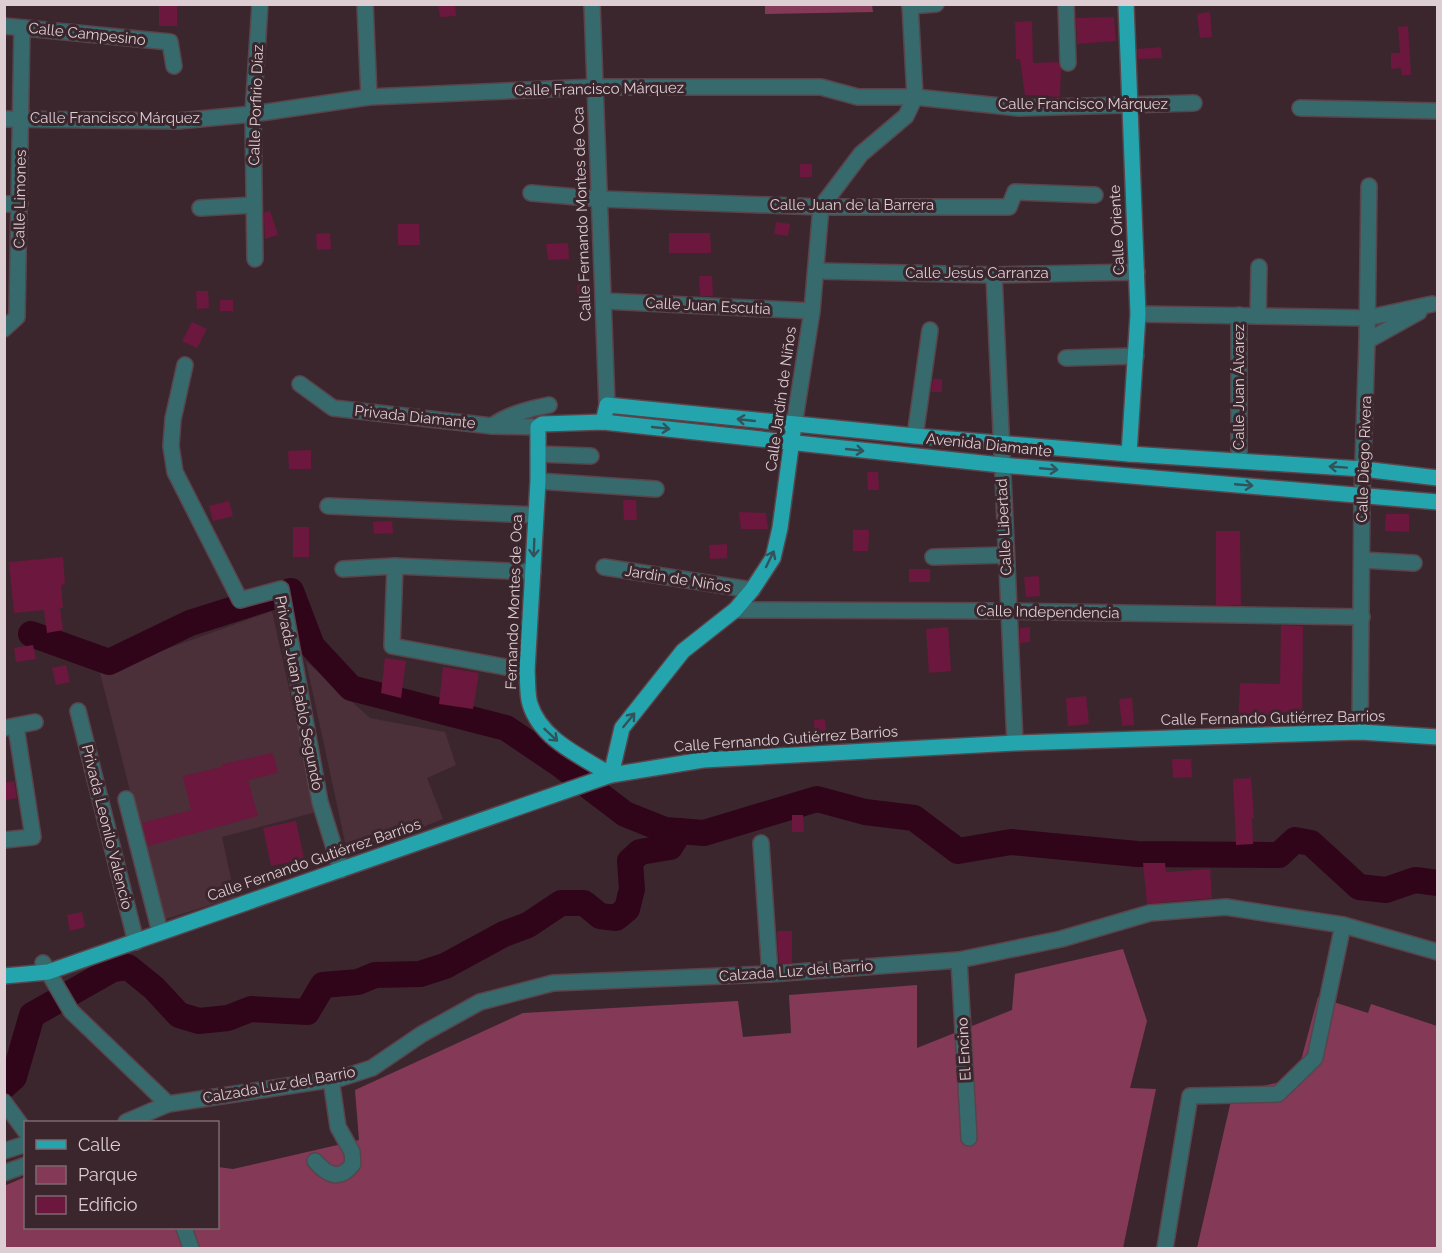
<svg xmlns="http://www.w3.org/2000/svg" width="1442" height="1253" font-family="Raleway,sans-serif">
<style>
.built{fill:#4b2f39}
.green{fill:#843957}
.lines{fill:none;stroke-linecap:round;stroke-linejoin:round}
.river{stroke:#310519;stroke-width:26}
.building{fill:#6c173e}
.minor-casing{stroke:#59444b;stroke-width:18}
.major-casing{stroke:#59444b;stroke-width:18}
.minor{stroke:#366a6d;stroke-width:15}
.major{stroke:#24a5ad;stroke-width:15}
.oneway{stroke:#34525a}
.labels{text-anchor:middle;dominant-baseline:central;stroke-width:6;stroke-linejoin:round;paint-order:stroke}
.street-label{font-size:15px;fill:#dcced2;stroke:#3c262d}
</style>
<rect width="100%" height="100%" fill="#3c262d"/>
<g class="built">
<path d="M 272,611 L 316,812 L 222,837 L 235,897 L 163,920 L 100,673 Z"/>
<path d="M 306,661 L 370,718 L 445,732 L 456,765 L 427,778 L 443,819 L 348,856 Z"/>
</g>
<g class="green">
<path d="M 765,5 L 872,5 L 873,12 L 765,14 Z"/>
<path d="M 1123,949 L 1147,1021 L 1130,1088 L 1156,1089 L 1123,1248 L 5,1248 L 4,1186 L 25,1177 L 26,1228 L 218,1228 L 218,1167 L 233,1169 L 359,1140 L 355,1090 L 523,1013 L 738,1001 L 743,1037 L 791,1033 L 789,995 L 917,985 L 917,1048 L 1012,1010 L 1015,974 Z"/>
<path d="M 1318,997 L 1368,1013 L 1371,1004 L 1437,1026 L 1437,1248 L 1197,1248 L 1233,1092 L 1296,1079 Z"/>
</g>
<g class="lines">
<g class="river">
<path d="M 31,634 L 109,662 L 190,623 L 291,591 L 312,646 L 351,688 L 506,728 L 558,763 L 625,814 L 665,830 L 704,833 L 817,799 L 865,812 L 914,818 L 958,851 L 1011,842 L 1137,854 L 1279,855 L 1295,840 L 1311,843 L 1359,887 L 1386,890 L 1415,880 L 1438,883"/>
<path d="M 4,1086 L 14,1077 L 32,1015 L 113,969 L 128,967 L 154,988 L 179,1015 L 199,1021 L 228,1018 L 251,1009 L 307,1012 L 323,985 L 358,982 L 375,975 L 420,974 L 445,966 L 504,934 L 528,925 L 561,903 L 584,903 L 600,916 L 616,918 L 627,909 L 632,889 L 630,861 L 640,852 L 670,847 L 680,831"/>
</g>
</g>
<g class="building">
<rect x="159" y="4" width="18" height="22"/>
<path d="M 438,4 L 455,4 L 456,16 L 440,17 Z"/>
<path d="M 1210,12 L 1212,37 L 1200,38 L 1197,14 Z"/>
<path d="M 1114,17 L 1116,41 L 1077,44 L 1076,18 Z"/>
<path d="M 1032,21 L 1033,63 L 1058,62 L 1061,69 L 1060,97 L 1025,95 L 1020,59 L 1016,59 L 1015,22 Z"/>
<path d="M 1408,26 L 1411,75 L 1402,75 L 1401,68 L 1391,69 L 1391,53 L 1400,53 L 1398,27 Z"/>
<path d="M 1161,47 L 1162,58 L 1138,59 L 1137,49 Z"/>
<rect x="800" y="164" width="12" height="13"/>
<path d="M 270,211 L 278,235 L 265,239 L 264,213 Z"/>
<path d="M 776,222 L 790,224 L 788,236 L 774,234 Z"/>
<path d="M 398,224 L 419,224 L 420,245 L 398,245 Z"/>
<path d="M 330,233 L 331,249 L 317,250 L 316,234 Z"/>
<path d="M 669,233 L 710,233 L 711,253 L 669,253 Z"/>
<path d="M 568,243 L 569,259 L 548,260 L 546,244 Z"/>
<path d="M 699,276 L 712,276 L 713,296 L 700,296 Z"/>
<path d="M 591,284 L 591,297 L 578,297 L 577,285 Z"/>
<path d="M 196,291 L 208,291 L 209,308 L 197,309 Z"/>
<rect x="220" y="300" width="13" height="11"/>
<path d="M 192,322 L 207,329 L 197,348 L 182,341 Z"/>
<path d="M 933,379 L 942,379 L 942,392 L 931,392 Z"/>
<path d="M 311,450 L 311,469 L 289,469 L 288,451 Z"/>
<path d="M 867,472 L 878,472 L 879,490 L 868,490 Z"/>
<path d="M 623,500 L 636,500 L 637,520 L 624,520 Z"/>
<path d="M 229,501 L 233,516 L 213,521 L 209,506 Z"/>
<path d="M 739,512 L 766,513 L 768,529 L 741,529 Z"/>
<path d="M 1386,514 L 1409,514 L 1409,532 L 1385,531 Z"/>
<path d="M 392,521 L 393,533 L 374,534 L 373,522 Z"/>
<rect x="293" y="527" width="16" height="30"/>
<path d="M 853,530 L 869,530 L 868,551 L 853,551 Z"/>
<path d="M 1216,531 L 1240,531 L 1241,605 L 1216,605 Z"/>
<path d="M 727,544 L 727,558 L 710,559 L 709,545 Z"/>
<path d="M 63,557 L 65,584 L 61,585 L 63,608 L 60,608 L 63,630 L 47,633 L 44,610 L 14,613 L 9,562 Z"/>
<rect x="909" y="569" width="21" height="13"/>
<path d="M 1039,576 L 1040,596 L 1026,597 L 1024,577 Z"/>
<path d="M 1281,625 L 1303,626 L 1302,723 L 1238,725 L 1240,683 L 1280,684 Z"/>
<path d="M 948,627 L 951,671 L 929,673 L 926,629 Z"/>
<path d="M 1030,627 L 1030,642 L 1020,643 L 1020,628 Z"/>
<path d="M 33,645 L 36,659 L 16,662 L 14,648 Z"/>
<path d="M 385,658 L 406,661 L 401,698 L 381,693 Z"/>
<path d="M 66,665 L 70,682 L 56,685 L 52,668 Z"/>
<path d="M 443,667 L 479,673 L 473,709 L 439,704 Z"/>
<path d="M 1086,696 L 1089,724 L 1068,726 L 1066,698 Z"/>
<path d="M 1132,698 L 1134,725 L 1122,726 L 1119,699 Z"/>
<path d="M 825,719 L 827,738 L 815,739 L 814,720 Z"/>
<path d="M 273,753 L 278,773 L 248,780 L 258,816 L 148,846 L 142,823 L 191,810 L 183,776 L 222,767 L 222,764 Z"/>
<path d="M 1172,759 L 1191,759 L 1192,777 L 1173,778 Z"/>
<path d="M 1251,778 L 1254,818 L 1252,818 L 1253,844 L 1236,845 L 1233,779 Z"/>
<path d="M 14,781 L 17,798 L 6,800 L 4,783 Z"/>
<path d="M 792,815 L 803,815 L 804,832 L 792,832 Z"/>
<path d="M 296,821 L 304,859 L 271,866 L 263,828 Z"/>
<path d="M 1143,863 L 1165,863 L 1166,872 L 1210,869 L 1212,898 L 1147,904 Z"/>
<path d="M 82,912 L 85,927 L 70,931 L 67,915 Z"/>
<path d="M 777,931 L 792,931 L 792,963 L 779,964 Z"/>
</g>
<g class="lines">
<g class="minor-casing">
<g id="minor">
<path d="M 365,4 L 369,97"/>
<path d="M 592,4 L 607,405"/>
<path d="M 1066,4 L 1068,63"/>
<path d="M 910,6 L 936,4"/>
<path d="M 4,26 L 170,42 L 174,66"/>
<path d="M 1300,108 L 1438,111"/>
<path d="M 4,119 L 178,121 L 253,114 L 369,97 L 595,87 L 821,87 L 858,97 L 915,97 L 1019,108 L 1194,103"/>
<path d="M 531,193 L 600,199 L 821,207 L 1009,207 L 1015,192 L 1095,195"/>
<path d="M 4,204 L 20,204"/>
<path d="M 200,208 L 254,205"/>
<path d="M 255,259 L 253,114 L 260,4"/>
<path d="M 816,271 L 994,275 L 1137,272"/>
<path d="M 994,275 L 1015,743"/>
<path d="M 604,301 L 812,311"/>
<path d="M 1138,314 L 1367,318 L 1432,304"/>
<path d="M 1258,316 L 1259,267"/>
<path d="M 4,329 L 17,317 L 22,28"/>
<path d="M 1367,341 L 1419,312"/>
<path d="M 1066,358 L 1136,356"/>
<path d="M 185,365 L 173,419 L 171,446 L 175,472 L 240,600 L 281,589 L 320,802 L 341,870"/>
<path d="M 300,384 L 333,408 L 492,426 L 538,427"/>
<path d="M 794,425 L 812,311 L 821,207 L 861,154 L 906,116 L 915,97 L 910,4"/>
<path d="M 492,426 C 509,414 529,409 549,405"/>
<path d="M 915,436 L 930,330"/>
<path d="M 538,454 L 591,456"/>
<path d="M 1239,460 L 1239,315"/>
<path d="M 538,481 L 656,489"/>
<path d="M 328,506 L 535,515"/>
<path d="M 933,557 L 1005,555"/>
<path d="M 1362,560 L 1414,563"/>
<path d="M 395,566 L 392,646 L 527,671"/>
<path d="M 604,567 L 752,590"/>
<path d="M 343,569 L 395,566 L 533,572"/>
<path d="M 735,610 L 1007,611 L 1362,617"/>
<path d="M 78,711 L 136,942"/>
<path d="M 4,728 L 35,722"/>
<path d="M 1360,732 L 1362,494 L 1367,341 L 1369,186"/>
<path d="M 126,799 L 160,932"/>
<path d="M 4,840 L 33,837 L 16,727"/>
<path d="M 761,843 L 770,974"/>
<path d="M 959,960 L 969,1138"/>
<path d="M 43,963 L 71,1011 L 168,1104"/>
<path d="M 4,1102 L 26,1132"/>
<path d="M 126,1122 L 168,1104 L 341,1078 L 372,1068 L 422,1034 L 480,1002 L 553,983 L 770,974 L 959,960 L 1061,939 L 1150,913 L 1226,907 L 1343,925 L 1438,952"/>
<path d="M 4,1151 L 26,1144"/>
<path d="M 315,1161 C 328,1176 340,1181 353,1164 L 352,1152 L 338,1127 L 331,1079"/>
<path d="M 4,1173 L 26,1165"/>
<path d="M 184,1228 L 191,1248"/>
<path d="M 1165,1248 L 1190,1096 L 1278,1094 L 1315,1058 L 1343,925"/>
</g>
</g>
<g class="major-casing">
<g id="major">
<path d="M 1126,4 L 1138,314 L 1129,454"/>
<path d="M 603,422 L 607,405 L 915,436 L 1129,454 L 1363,469 L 1438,478"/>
<path d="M 794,425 L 780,528 L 773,558 L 752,590 L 735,610 L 683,651 L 622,728 L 611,775 C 581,756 541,740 530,704 C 527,695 528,682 527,671 L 538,481 L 538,427 L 542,424 L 603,422 L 1001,465 L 1438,502"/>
<path d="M 4,976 L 48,972 L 611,775 L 703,760 L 1015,743 L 1360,732 L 1438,737"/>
</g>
</g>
<use href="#minor" class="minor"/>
<use href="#major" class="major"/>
</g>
<defs><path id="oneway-shaft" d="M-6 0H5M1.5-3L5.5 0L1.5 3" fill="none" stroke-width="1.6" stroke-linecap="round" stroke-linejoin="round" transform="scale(1.5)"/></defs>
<g class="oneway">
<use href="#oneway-shaft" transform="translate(746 420) rotate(-174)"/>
<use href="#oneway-shaft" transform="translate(661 428) rotate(6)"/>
<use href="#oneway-shaft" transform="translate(855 450) rotate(6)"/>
<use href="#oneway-shaft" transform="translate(1338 467) rotate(-176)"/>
<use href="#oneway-shaft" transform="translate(1049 469) rotate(5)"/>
<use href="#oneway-shaft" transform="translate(1244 485) rotate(5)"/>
<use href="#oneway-shaft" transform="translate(534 548) rotate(92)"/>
<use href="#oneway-shaft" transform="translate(770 559) rotate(-64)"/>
<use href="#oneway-shaft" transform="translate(629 720) rotate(-51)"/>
<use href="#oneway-shaft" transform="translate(551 735) rotate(43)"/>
</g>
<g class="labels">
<g class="street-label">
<text transform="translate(87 34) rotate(6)">Calle Campesino</text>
<text transform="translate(599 89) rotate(-1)">Calle Francisco Márquez</text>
<text x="1083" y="104">Calle Francisco Márquez</text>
<text transform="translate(256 105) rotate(-88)">Calle Porfirio Díaz</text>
<text x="115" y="118">Calle Francisco Márquez</text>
<text transform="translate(20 199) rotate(-89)">Calle Limones</text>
<text x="852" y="205">Calle Juan de la Barrera</text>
<text transform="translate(582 214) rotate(-92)">Calle Fernando Montes de Oca</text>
<text transform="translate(1117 230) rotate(-93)">Calle Oriente</text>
<text x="977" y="273">Calle Jesús Carranza</text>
<text transform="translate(708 306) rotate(3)">Calle Juan Escutia</text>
<text transform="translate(1239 387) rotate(-90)">Calle Juan Álvarez</text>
<text transform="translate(781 399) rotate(-82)">Calle Jardín de Niños</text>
<text transform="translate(415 417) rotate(6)">Privada Diamante</text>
<text transform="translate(989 445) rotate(6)">Avenida Diamante</text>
<text transform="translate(1364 459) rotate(-88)">Calle Diego Rivera</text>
<text transform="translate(1004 527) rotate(-93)">Calle Libertad</text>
<text transform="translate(678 579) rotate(9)">Jardin de Niños</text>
<text transform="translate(514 602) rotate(-88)">Fernando Montes de Oca</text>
<text transform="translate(1048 612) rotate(1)">Calle Independencia</text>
<text transform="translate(299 693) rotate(79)">Privada Juan Pablo Segundo</text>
<text transform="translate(1273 718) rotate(-1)">Calle Fernando Gutiérrez Barrios</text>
<text transform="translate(786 739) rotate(-4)">Calle Fernando Gutiérrez Barrios</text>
<text transform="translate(107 827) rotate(76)">Privada Leonilo Valencio</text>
<text transform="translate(314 860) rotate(-19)">Calle Fernando Gutiérrez Barrios</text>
<text transform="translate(796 971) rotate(-4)">Calzada Luz del Barrio</text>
<text transform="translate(964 1049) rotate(-93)">El Encino</text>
<text transform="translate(279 1085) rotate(-10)">Calzada Luz del Barrio</text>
</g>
</g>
<rect width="1442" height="1253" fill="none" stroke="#dcced2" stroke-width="12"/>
<rect x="24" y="1121" width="195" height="108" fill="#3c262d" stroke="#7c696f" stroke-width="1.5"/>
<rect x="36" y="1140" width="30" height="9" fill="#24a5ad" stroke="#7c696f" stroke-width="1.5"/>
<text x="78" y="1151" font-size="18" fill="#dcced2">Calle</text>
<rect x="36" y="1166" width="30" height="18" fill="#843957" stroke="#7c696f" stroke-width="1.5"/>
<text x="78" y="1181" font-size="18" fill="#dcced2">Parque</text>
<rect x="36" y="1196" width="30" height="18" fill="#6c173e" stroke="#7c696f" stroke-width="1.5"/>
<text x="78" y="1211" font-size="18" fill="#dcced2">Edificio</text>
</svg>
